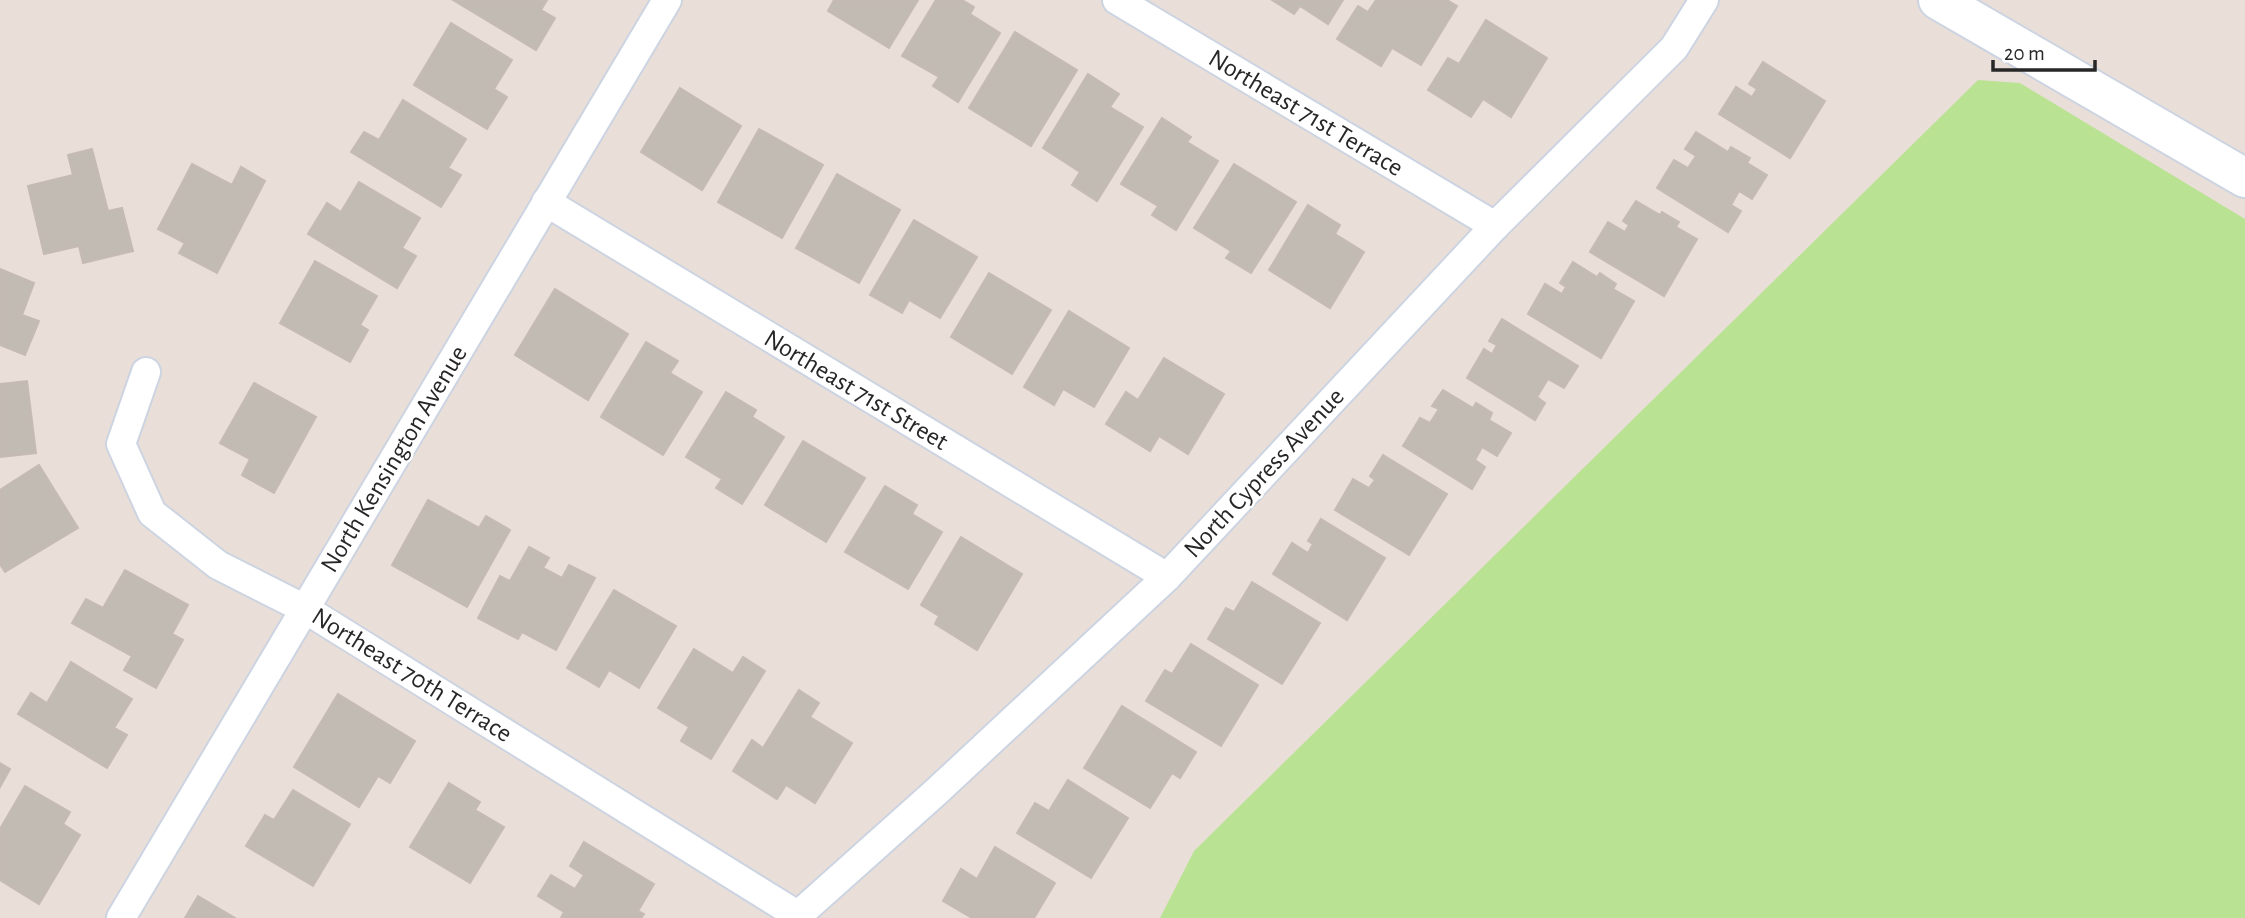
<svg xmlns="http://www.w3.org/2000/svg" width="2245" height="918" font-family="'Alegreya Sans',sans-serif">
<style>
.green{fill:#b9e293}
.building{fill:#c2bbb4;stroke:#c5bbb2;stroke-width:2}
.lines{fill:none;stroke-linecap:round;stroke-linejoin:round}
.minor-casing{stroke:#cdd4e1;stroke-width:32}
.secondary-casing{stroke:#cdd4e1;stroke-width:42}
.minor{stroke:#fff;stroke-width:28}
.secondary{stroke:#fff;stroke-width:38}
.labels{text-anchor:middle;dominant-baseline:central;stroke-width:5;stroke-linejoin:round;paint-order:stroke}
.street-label{font-size:26px;fill:#272727;stroke:#fff}
</style>
<rect width="100%" height="100%" fill="#eadfd8"/>
<path class="green" d="M 1978,80 L 2020,83 L 2245,219 L 2245,918 L 1160,918 L 1194,851 Z"/>
<g class="building">
<path d="M 453,0 L 547,0 L 541,10 L 555,18 L 536,50 Z"/>
<path d="M 834,0 L 918,0 L 889,48 L 828,11 Z"/>
<path d="M 936,0 L 962,0 L 974,7 L 970,14 L 1000,33 L 958,102 L 933,86 L 939,77 L 902,56 Z"/>
<path d="M 1272,0 L 1343,0 L 1328,24 L 1300,6 L 1294,14 Z"/>
<path d="M 1376,0 L 1447,0 L 1457,6 L 1421,65 L 1392,48 L 1381,66 L 1337,39 L 1358,6 L 1368,12 Z"/>
<path d="M 1486,20 L 1547,58 L 1511,117 L 1483,99 L 1471,117 L 1428,90 L 1448,58 L 1459,64 Z"/>
<path d="M 451,23 L 512,60 L 494,89 L 507,97 L 487,129 L 414,85 Z"/>
<path d="M 1015,32 L 1077,70 L 1031,146 L 969,108 Z"/>
<path d="M 1763,62 L 1825,101 L 1790,158 L 1719,114 L 1736,87 L 1752,97 L 1757,89 L 1749,84 Z"/>
<path d="M 1088,74 L 1119,94 L 1110,107 L 1143,127 L 1097,201 L 1072,185 L 1080,172 L 1043,148 Z"/>
<path d="M 680,88 L 741,126 L 702,190 L 641,152 Z"/>
<path d="M 403,100 L 466,139 L 448,168 L 461,175 L 441,207 L 351,152 L 364,132 L 379,140 Z"/>
<path d="M 1162,118 L 1191,137 L 1187,142 L 1218,161 L 1176,230 L 1152,215 L 1158,206 L 1121,184 Z"/>
<path d="M 759,129 L 823,165 L 782,238 L 718,202 Z"/>
<path d="M 1696,132 L 1728,152 L 1731,147 L 1750,158 L 1747,163 L 1767,175 L 1752,199 L 1739,191 L 1731,205 L 1741,211 L 1728,232 L 1657,188 L 1674,160 L 1688,168 L 1696,156 L 1685,149 Z"/>
<path d="M 92,149 L 108,211 L 122,208 L 133,251 L 83,263 L 79,246 L 44,254 L 28,186 L 73,175 L 68,155 Z"/>
<path d="M 192,164 L 232,185 L 241,167 L 265,181 L 217,273 L 179,253 L 185,243 L 158,229 Z"/>
<path d="M 1234,164 L 1296,202 L 1251,273 L 1226,258 L 1231,251 L 1194,228 Z"/>
<path d="M 837,174 L 900,210 L 859,283 L 796,248 Z"/>
<path d="M 359,182 L 420,218 L 402,248 L 416,256 L 397,288 L 308,234 L 327,203 L 341,212 Z"/>
<path d="M 1636,201 L 1660,215 L 1662,212 L 1679,222 L 1676,227 L 1697,239 L 1664,296 L 1590,252 L 1608,222 L 1625,232 L 1629,225 L 1623,221 Z"/>
<path d="M 1308,205 L 1340,225 L 1335,234 L 1364,252 L 1330,308 L 1269,270 Z"/>
<path d="M 914,220 L 977,257 L 940,318 L 909,300 L 902,313 L 870,295 Z"/>
<path d="M 315,261 L 377,296 L 360,325 L 368,330 L 350,362 L 280,323 Z"/>
<path d="M 1573,262 L 1597,277 L 1600,273 L 1616,284 L 1613,289 L 1634,301 L 1601,358 L 1528,314 L 1545,284 L 1562,294 L 1566,287 L 1560,283 Z"/>
<path d="M 0,269 L 34,283 L 22,315 L 39,321 L 25,355 L 0,345 Z"/>
<path d="M 989,273 L 1051,310 L 1012,374 L 951,337 Z"/>
<path d="M 555,289 L 628,334 L 588,400 L 515,355 Z"/>
<path d="M 1069,311 L 1129,348 L 1094,407 L 1063,389 L 1054,405 L 1024,387 Z"/>
<path d="M 1502,319 L 1578,366 L 1564,388 L 1548,379 L 1537,397 L 1545,403 L 1535,420 L 1467,378 L 1484,349 L 1492,354 L 1497,345 L 1489,341 Z"/>
<path d="M 646,342 L 678,361 L 670,373 L 702,392 L 663,455 L 601,417 Z"/>
<path d="M 1164,358 L 1224,394 L 1188,454 L 1159,436 L 1150,451 L 1106,424 L 1126,392 L 1138,400 Z"/>
<path d="M 27,381 L 36,453 L 0,457 L 0,384 Z"/>
<path d="M 254,383 L 316,417 L 274,493 L 242,475 L 250,459 L 220,443 Z"/>
<path d="M 1443,390 L 1473,408 L 1476,403 L 1492,413 L 1489,420 L 1511,433 L 1497,456 L 1482,447 L 1475,460 L 1485,467 L 1472,489 L 1403,446 L 1420,418 L 1430,423 L 1439,409 L 1432,406 Z"/>
<path d="M 726,392 L 756,410 L 752,417 L 784,437 L 742,504 L 716,488 L 722,479 L 686,457 Z"/>
<path d="M 803,441 L 865,478 L 826,542 L 765,505 Z"/>
<path d="M 1383,455 L 1447,494 L 1409,555 L 1335,510 L 1353,479 L 1369,488 L 1375,480 L 1370,476 Z"/>
<path d="M 39,465 L 78,528 L 5,572 L 0,564 L 0,490 Z"/>
<path d="M 885,486 L 917,505 L 912,514 L 942,532 L 908,589 L 845,552 Z"/>
<path d="M 428,500 L 479,528 L 486,516 L 510,530 L 467,607 L 392,565 Z"/>
<path d="M 1321,519 L 1385,558 L 1347,620 L 1273,574 L 1292,543 L 1308,553 L 1313,544 L 1308,541 Z"/>
<path d="M 961,537 L 1022,574 L 977,650 L 935,624 L 939,616 L 921,605 Z"/>
<path d="M 529,547 L 549,558 L 543,568 L 562,578 L 569,565 L 595,578 L 556,650 L 522,632 L 518,639 L 478,618 L 500,576 L 510,581 Z"/>
<path d="M 125,570 L 188,605 L 172,634 L 183,640 L 156,688 L 124,670 L 132,656 L 72,623 L 86,599 L 103,608 Z"/>
<path d="M 1252,582 L 1320,623 L 1282,684 L 1208,639 L 1226,608 L 1234,612 Z"/>
<path d="M 614,590 L 676,626 L 639,688 L 609,670 L 599,687 L 567,668 Z"/>
<path d="M 1191,644 L 1258,685 L 1221,746 L 1146,701 L 1165,670 L 1172,674 Z"/>
<path d="M 694,649 L 733,673 L 743,657 L 765,671 L 711,759 L 681,741 L 689,727 L 658,708 Z"/>
<path d="M 71,662 L 132,699 L 114,728 L 127,735 L 107,768 L 18,714 L 31,693 L 47,703 Z"/>
<path d="M 799,690 L 819,703 L 810,717 L 852,743 L 815,803 L 786,785 L 777,799 L 733,771 L 752,740 L 763,748 Z"/>
<path d="M 338,694 L 415,741 L 390,783 L 378,776 L 359,807 L 294,767 Z"/>
<path d="M 1122,706 L 1196,752 L 1180,778 L 1172,773 L 1150,808 L 1084,768 Z"/>
<path d="M 0,763 L 10,769 L 0,787 Z"/>
<path d="M 1068,780 L 1128,818 L 1091,878 L 1017,833 L 1035,803 L 1049,811 Z"/>
<path d="M 449,783 L 480,802 L 475,810 L 504,827 L 470,883 L 410,847 Z"/>
<path d="M 25,786 L 70,812 L 63,824 L 80,835 L 39,904 L 0,880 L 0,829 Z"/>
<path d="M 293,790 L 350,824 L 313,886 L 246,846 L 265,815 L 274,820 Z"/>
<path d="M 584,842 L 654,884 L 638,911 L 644,914 L 641,918 L 561,918 L 564,912 L 538,896 L 551,875 L 575,889 L 584,875 L 570,866 Z"/>
<path d="M 995,847 L 1055,883 L 1034,918 L 972,918 L 943,901 L 961,869 L 977,879 Z"/>
<path d="M 198,896 L 235,918 L 185,918 Z"/>
</g>
<g class="lines">
<g class="minor-casing">
<g id="minor">
<path d="M 1117,0 L 1495,226"/>
<path d="M 546,202 L 1167,577"/>
<path d="M 146,372 L 121,444 L 152,513 L 218,565 L 305,609 L 802,918"/>
<path d="M 121,918 L 667,0"/>
<path d="M 795,918 L 936,792 L 1167,577 L 1495,226 L 1674,48 L 1704,0"/>
</g>
</g>
<g class="secondary-casing">
<path id="secondary" d="M 1938,0 L 2245,178"/>
</g>
<use href="#minor" class="minor"/>
<use href="#secondary" class="secondary"/>
</g>
<g class="labels">
<g class="street-label">
<text transform="translate(1306 113) rotate(31)">Northeast 71st Terrace</text>
<text transform="translate(856 390) rotate(31)">Northeast 71st Street</text>
<text transform="translate(394 459) rotate(-59)">North Kensington Avenue</text>
<text transform="translate(1264 473) rotate(-47)">North Cypress Avenue</text>
<text transform="translate(412 675) rotate(32)">Northeast 70th Terrace</text>
</g>
</g>
<path d="M1993 60v10h102v-10" fill="none" stroke="#272727" stroke-width="3.5"/>
<text x="2004" y="60" font-size="21" fill="#272727" stroke="#ffffff" stroke-width="5" paint-order="stroke">20 m</text>
</svg>
